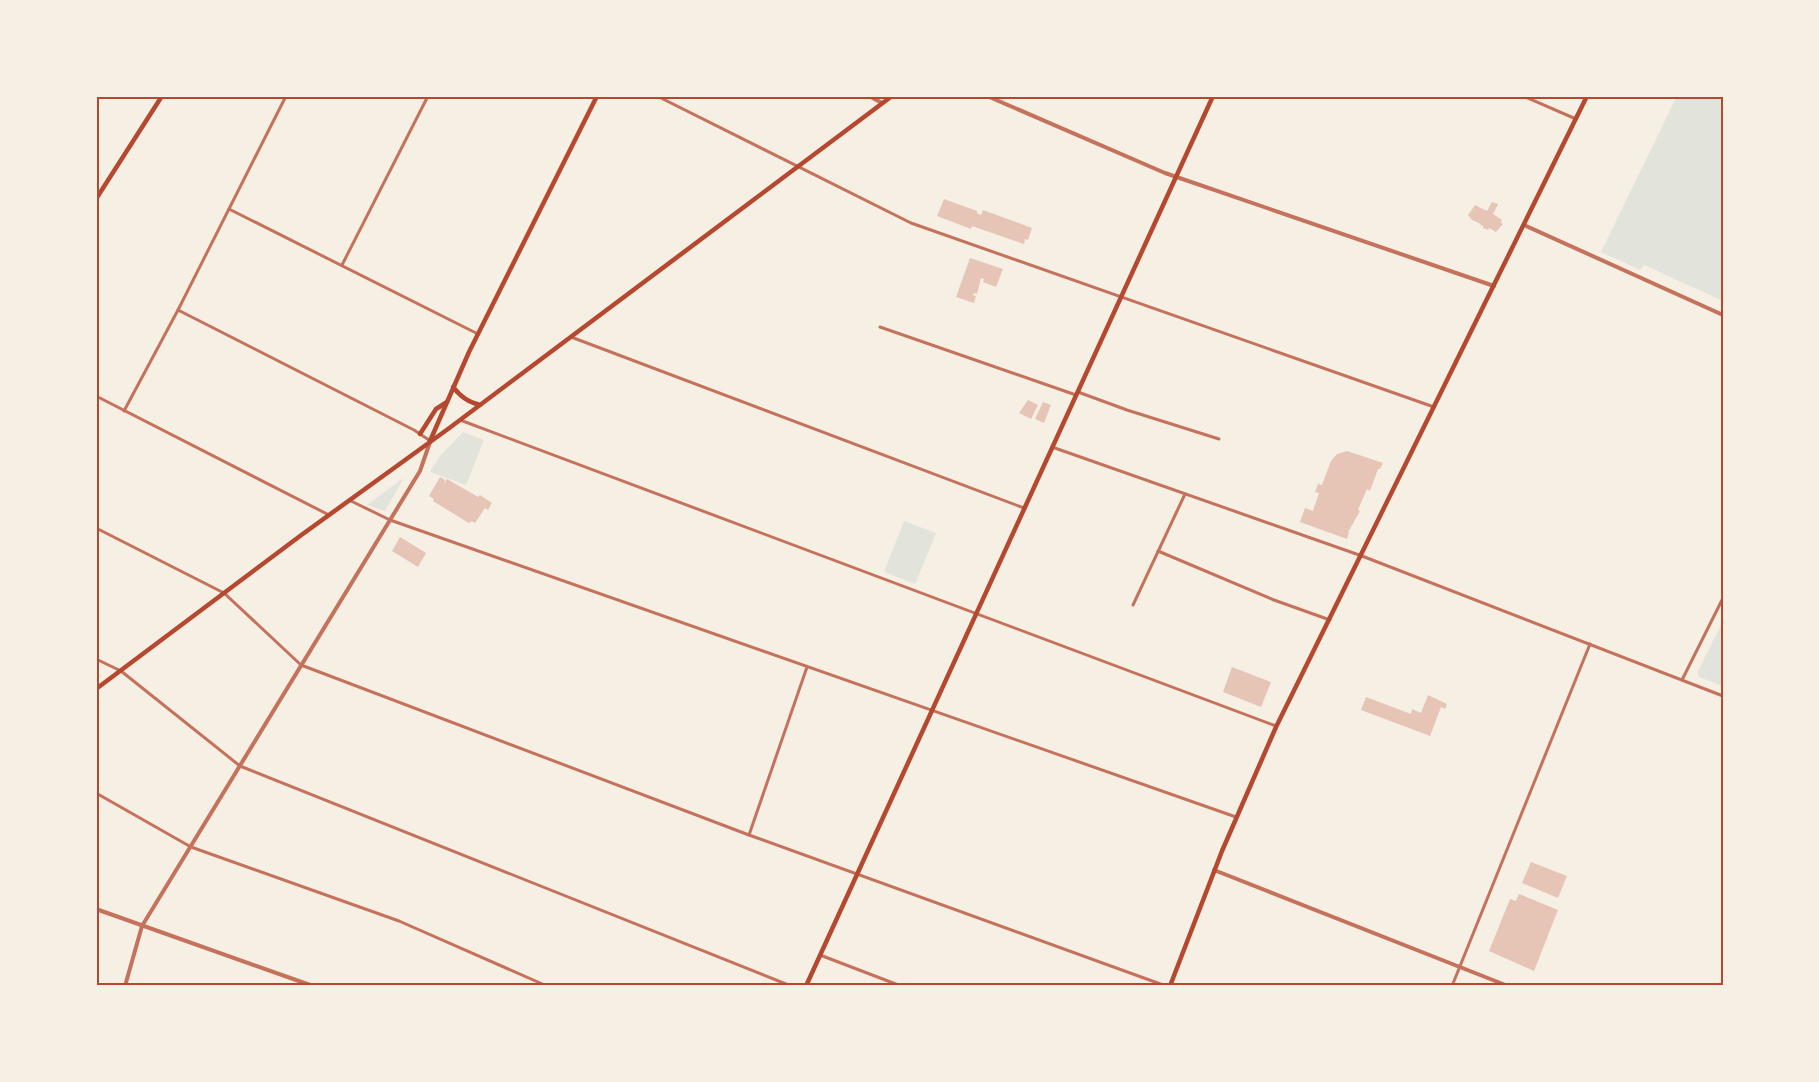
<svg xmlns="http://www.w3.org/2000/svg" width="1819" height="1082" font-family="Barlow,sans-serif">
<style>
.green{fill:#e2e4dc}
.building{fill:#e6c5b7}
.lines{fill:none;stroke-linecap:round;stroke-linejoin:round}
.minor{stroke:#c5725c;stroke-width:3}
.tertiary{stroke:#c5725c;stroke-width:4}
.secondary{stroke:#b5482f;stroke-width:4.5}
.primary{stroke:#b5482f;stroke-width:4.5}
.neatline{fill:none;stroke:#b5482f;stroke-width:2}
</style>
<rect width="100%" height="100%" fill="#f6efe4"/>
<g class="green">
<path d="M 1674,96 L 1723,96 L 1723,301 L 1644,265 L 1640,270 L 1601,252 L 1676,98 Z"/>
<path d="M 463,432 L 484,440 L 466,485 L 430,472 L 439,457 Z"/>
<path d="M 403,479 L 385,511 L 367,505 L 402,479 Z"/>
<path d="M 904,521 L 936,533 L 915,584 L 884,572 Z"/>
<path d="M 1723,621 L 1723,686 L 1699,677 L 1697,673 Z"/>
</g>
<g class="building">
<path d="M 944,199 L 977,211 L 977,213 L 981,215 L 983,210 L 1032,228 L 1028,240 L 1025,239 L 1024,244 L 972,226 L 971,229 L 937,216 Z"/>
<path d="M 1492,202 L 1498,204 L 1493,214 L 1502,220 L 1501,223 L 1503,224 L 1496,232 L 1489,228 L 1488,230 L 1483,228 L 1483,225 L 1480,226 L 1481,224 L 1472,220 L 1468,215 L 1475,205 L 1487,211 Z"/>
<path d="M 970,258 L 1003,269 L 996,287 L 983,282 L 984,279 L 981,278 L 977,294 L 974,293 L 973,295 L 976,296 L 974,303 L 956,297 Z"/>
<path d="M 1028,400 L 1038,405 L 1031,419 L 1019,413 Z"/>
<path d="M 1043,402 L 1051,405 L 1044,423 L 1035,419 Z"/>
<path d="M 1347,451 L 1383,463 L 1380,469 L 1378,469 L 1370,491 L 1367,489 L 1358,510 L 1360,511 L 1348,532 L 1349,532 L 1347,539 L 1300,522 L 1305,508 L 1313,511 L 1319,493 L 1315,492 L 1318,484 L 1322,485 L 1331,461 L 1337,454 Z"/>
<path d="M 440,477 L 445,480 L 444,484 L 447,479 L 478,497 L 480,495 L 492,503 L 488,510 L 485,508 L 475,523 L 471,521 L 470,523 L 467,522 L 433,501 L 434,499 L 429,496 Z"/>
<path d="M 400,537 L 426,553 L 418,567 L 392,551 Z"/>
<path d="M 1232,667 L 1271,682 L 1261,707 L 1223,692 Z"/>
<path d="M 1428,695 L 1447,704 L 1445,709 L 1441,707 L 1430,736 L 1361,710 L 1366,697 L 1411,714 L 1412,709 L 1421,713 Z"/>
<path d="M 1531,862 L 1567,876 L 1558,898 L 1522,883 Z"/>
<path d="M 1519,894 L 1558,910 L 1534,971 L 1489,951 L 1510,899 L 1516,901 Z"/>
</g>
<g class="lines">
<g class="minor">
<path d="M 657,96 L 911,223 L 1434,407"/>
<path d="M 1523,96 L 1576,119"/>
<path d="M 229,209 L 478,334"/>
<path d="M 342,265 L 428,96"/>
<path d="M 178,310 L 414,430 L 429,440"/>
<path d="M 880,327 L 1076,395"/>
<path d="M 571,337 L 1024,508"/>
<path d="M 1078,392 L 1127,410 L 1219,439"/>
<path d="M 96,396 L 329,515"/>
<path d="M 124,411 L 178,310 L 286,96"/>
<path d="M 460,420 L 1276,726"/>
<path d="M 1052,447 L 1362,556 L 1723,696"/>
<path d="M 351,501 L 390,520 L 1236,817"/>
<path d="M 96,528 L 224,593 L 301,665 L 749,835 L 1166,986"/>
<path d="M 1158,551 L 1274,600 L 1330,620"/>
<path d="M 1133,605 L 1185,494"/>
<path d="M 96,659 L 121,671 L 240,766 L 791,986"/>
<path d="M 1682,680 L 1723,598"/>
<path d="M 96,793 L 191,847 L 399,921 L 547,986"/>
<path d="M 749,835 L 807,667"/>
<path d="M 820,955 L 901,986"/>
<path d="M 1452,986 L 1590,644"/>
</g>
<g class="tertiary">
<path d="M 869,96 L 882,103"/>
<path d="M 987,96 L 1165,173 L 1494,286"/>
<path d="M 1524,225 L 1723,315"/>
<path d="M 1214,870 L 1508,986"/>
<path d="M 96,909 L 313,986"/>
<path d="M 125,986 L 142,926 L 420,471 L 430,442"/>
</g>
<g class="secondary">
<path d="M 96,199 L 162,96"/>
<path d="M 453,387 C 461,397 468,402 480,405"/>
<path d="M 420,434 L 436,409 L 447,402"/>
<path d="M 430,441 L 469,352 L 597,96"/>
<path d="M 96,689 L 300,536 L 448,429 L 892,96"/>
<path d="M 806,986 L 1213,96"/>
</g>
<path class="primary" d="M 1170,986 L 1222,851 L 1276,727 L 1587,96"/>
</g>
<rect width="1819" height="1082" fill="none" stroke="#f6efe4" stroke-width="195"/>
<rect x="98" y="98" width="1624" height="886" class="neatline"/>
</svg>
